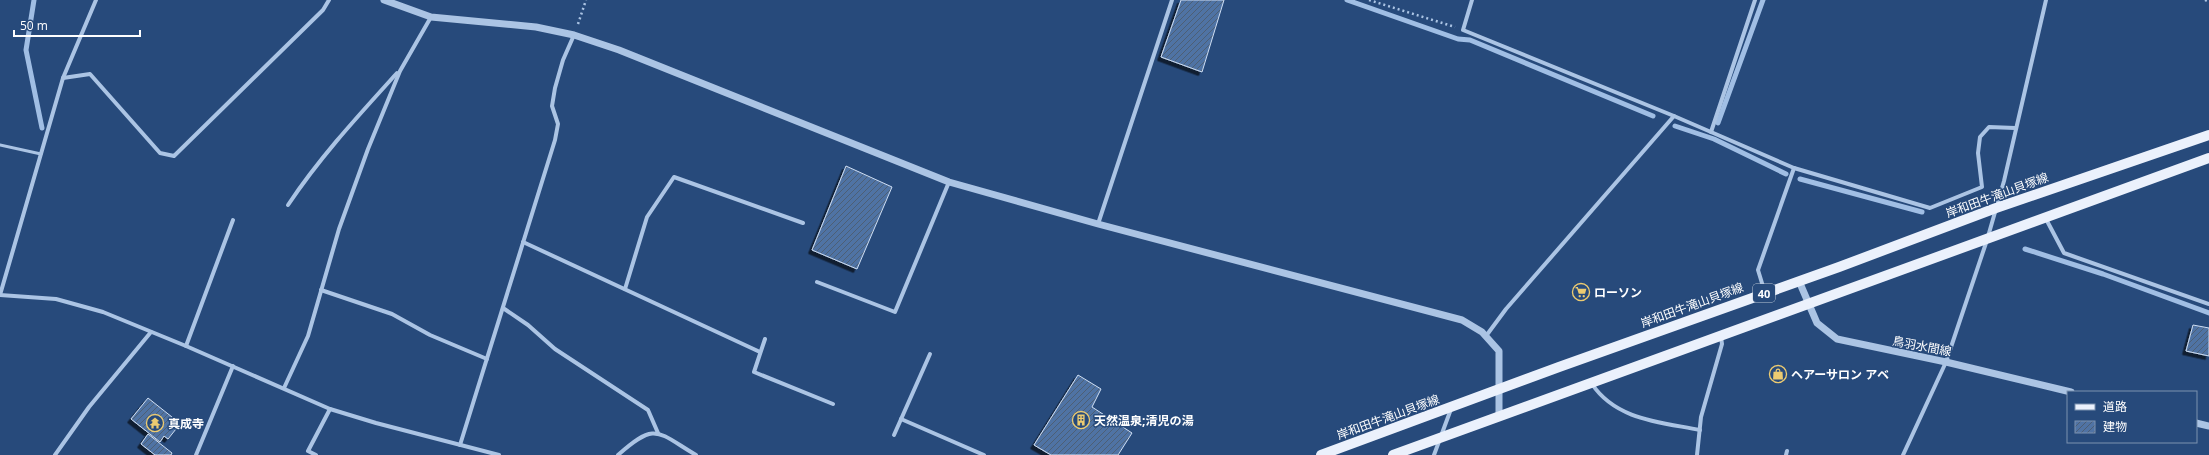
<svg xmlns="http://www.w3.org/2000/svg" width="2209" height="455" font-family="'Open Sans','Noto Sans JP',sans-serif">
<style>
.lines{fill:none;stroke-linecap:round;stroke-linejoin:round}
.stream{stroke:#a0bee4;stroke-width:5}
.building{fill:url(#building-hatch);stroke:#cedef3;filter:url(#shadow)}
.path{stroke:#abc4e4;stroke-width:2.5;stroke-dasharray:2 3;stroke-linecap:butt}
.service{stroke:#abc4e4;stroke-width:3}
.minor{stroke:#abc4e4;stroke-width:4}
.tertiary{stroke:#abc4e4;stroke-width:7}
.primary{stroke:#ebf1fc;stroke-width:10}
.labels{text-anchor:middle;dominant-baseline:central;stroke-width:3;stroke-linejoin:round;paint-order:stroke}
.shield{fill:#274a7b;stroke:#bec9d7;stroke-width:1}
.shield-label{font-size:11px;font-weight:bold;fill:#fff}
.street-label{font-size:12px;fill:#fff;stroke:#274a7b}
.poi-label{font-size:12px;font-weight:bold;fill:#fff;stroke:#274a7b;text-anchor:start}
</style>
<defs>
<pattern id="building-hatch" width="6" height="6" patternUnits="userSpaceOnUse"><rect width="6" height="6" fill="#5073a4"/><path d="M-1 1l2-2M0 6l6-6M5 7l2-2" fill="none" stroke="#4e5e74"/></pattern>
<filter id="shadow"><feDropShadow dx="-3.5" dy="3.5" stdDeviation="0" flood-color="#0009"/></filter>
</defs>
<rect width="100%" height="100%" fill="#274a7b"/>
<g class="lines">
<g class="stream">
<path d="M 34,0 L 26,50 L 42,128"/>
<path d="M 1347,0 L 1458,39 L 1470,40 L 1653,116"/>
<path d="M 1718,123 L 1763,0"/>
<path d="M 1675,126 L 1714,139 L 1786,174"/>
<path d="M 1800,179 L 1922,212"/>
<path d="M 2025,249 L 2103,274 L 2209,313"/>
</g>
</g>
<g class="building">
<path d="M 1181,0 L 1224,0 L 1202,72 L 1161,57 Z"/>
<path d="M 846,166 L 892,187 L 857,269 L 812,250 Z"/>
<path d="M 2193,325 L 2209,328 L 2209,356 L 2186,351 Z"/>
<path d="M 1078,375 L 1101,389 L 1092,407 L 1132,433 L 1118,455 L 1051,455 L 1034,445 Z"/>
<path d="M 148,398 L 177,421 L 173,426 L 176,429 L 168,439 L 164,436 L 160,442 L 131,419 Z"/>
<path d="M 148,434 L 172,453 L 171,455 L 155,455 L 141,444 Z"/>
</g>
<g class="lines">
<g class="path">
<path d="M 1369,0 L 1455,27"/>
<path d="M 2205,0 L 2209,2"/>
<path d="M 578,24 L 586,0"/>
</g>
<path class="service" d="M 0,145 L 41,154"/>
<g class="minor">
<path d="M 96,0 L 63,78 L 0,295 L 56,299 L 103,312 L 186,346 L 330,409 L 376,423 L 499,455"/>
<path d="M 1472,0 L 1463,30 L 1674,116 L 1794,168 L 1930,208 L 1982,187 L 1978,153 L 1980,137 L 1989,127 L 2015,128"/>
<path d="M 63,78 L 90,74 L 160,153 L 174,156 L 323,10 L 329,0"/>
<path d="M 1711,132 L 1755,0"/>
<path d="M 288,205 C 320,157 358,116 397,73"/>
<path d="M 2046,219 L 2064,253 L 2209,304"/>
<path d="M 1098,224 L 1172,0"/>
<path d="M 523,242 L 760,352"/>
<path d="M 817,282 L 895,312 L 949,182"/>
<path d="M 625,289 L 647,217 L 674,177 L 803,223"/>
<path d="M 321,290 L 392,314 L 430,335 L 487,359"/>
<path d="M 1765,293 L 1758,270 L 1794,168"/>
<path d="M 503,308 L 528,325 L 555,349 L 648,410 L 658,433"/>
<path d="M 1486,336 L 1506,309 L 1674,116"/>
<path d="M 765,339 L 754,372 L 833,404"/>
<path d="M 186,346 L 233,220"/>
<path d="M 1592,384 C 1616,420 1660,422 1700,430"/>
<path d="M 284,388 L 308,336 L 339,229 L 368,149 L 400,71 L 431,17"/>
<path d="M 901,419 L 984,455"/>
<path d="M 894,435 L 930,354"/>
<path d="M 460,445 L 555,140 L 558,124 L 552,106 L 555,88 L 563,60 L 574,35"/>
<path d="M 55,455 L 89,407 L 151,332"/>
<path d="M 196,455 L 233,366"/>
<path d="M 316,455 L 308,451 L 330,409"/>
<path d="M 618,455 C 656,421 657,432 696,455"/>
<path d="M 1434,455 L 1451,409"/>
<path d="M 1697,455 L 1701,417 L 1722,344 L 1721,337"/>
<path d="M 1786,455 L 1787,451"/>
<path d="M 1903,455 L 1946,362 L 1987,240 L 2004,181 L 2046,0"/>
</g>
<g class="tertiary">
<path d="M 384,0 L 431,17 L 536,27 L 574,35 L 619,50 L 949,182 L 1098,224 L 1462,320 L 1482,332 L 1499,351 L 1499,416"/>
<path d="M 1799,281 L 1817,323 L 1837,339 L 1946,362 L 2071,392"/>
<path d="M 2196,423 L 2209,426"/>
</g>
<g class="primary">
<path d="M 1321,455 L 1559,367 L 1839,267 L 1996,208 L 2209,135"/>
<path d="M 1393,455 L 2209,158"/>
</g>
</g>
<defs>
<g id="supermarket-ring" transform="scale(0.9)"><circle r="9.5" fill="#274a7b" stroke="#eccb71" stroke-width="1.5"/><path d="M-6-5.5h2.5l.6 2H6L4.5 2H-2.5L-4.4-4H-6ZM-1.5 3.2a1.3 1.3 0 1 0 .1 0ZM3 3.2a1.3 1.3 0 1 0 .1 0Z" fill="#eccb71"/></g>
<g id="shop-ring" transform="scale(0.9)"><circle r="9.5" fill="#274a7b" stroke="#eccb71" stroke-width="1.5"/><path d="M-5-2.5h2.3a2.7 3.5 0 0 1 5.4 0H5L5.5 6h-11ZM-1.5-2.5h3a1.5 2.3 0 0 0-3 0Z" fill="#eccb71"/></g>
<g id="building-ring" transform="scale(0.9)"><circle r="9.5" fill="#274a7b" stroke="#eccb71" stroke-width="1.5"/><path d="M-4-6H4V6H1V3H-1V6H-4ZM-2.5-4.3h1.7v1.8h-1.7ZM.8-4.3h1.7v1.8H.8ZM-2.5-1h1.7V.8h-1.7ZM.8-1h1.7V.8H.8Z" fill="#eccb71"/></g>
<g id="temple-ring" transform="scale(0.9)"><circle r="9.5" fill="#274a7b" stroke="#eccb71" stroke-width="1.5"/><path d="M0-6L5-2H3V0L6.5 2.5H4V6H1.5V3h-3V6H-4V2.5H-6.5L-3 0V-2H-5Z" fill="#eccb71"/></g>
</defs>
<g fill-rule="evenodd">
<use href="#supermarket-ring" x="1581" y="292"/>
<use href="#shop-ring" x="1778" y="374"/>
<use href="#building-ring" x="1081" y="420"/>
<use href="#temple-ring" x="155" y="423"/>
</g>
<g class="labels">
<rect class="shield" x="1753" y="284" width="22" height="18" rx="3"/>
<g class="shield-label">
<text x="1764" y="293">40</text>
</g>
<g class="street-label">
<text transform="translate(1997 195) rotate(-20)">岸和田牛滝山貝塚線</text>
<text transform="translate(1692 305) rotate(-20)">岸和田牛滝山貝塚線</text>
<text transform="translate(1922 346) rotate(11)">鳥羽水間線</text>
<text transform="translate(1388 417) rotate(-20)">岸和田牛滝山貝塚線</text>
</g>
<g class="poi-label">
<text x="1594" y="292">ローソン</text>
<text x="1791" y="374">ヘアーサロン アベ</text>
<text x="1094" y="420">天然温泉;清児の湯</text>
<text x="168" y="423">真成寺</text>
</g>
</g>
<rect x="2067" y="391" width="130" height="52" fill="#274a7b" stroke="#7d92b0"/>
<rect x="2075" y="404" width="20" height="6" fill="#ebf1fc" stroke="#7d92b0"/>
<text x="2103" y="411" font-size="12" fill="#ffffff">道路</text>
<rect x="2075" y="421" width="20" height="12" fill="url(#building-hatch)" stroke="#7d92b0"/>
<text x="2103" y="431" font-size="12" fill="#ffffff">建物</text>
<path d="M14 30v6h126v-6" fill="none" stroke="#ffffff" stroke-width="2"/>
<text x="20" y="30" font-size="12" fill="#ffffff" stroke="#274a7b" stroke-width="3" paint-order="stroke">50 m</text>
</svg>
